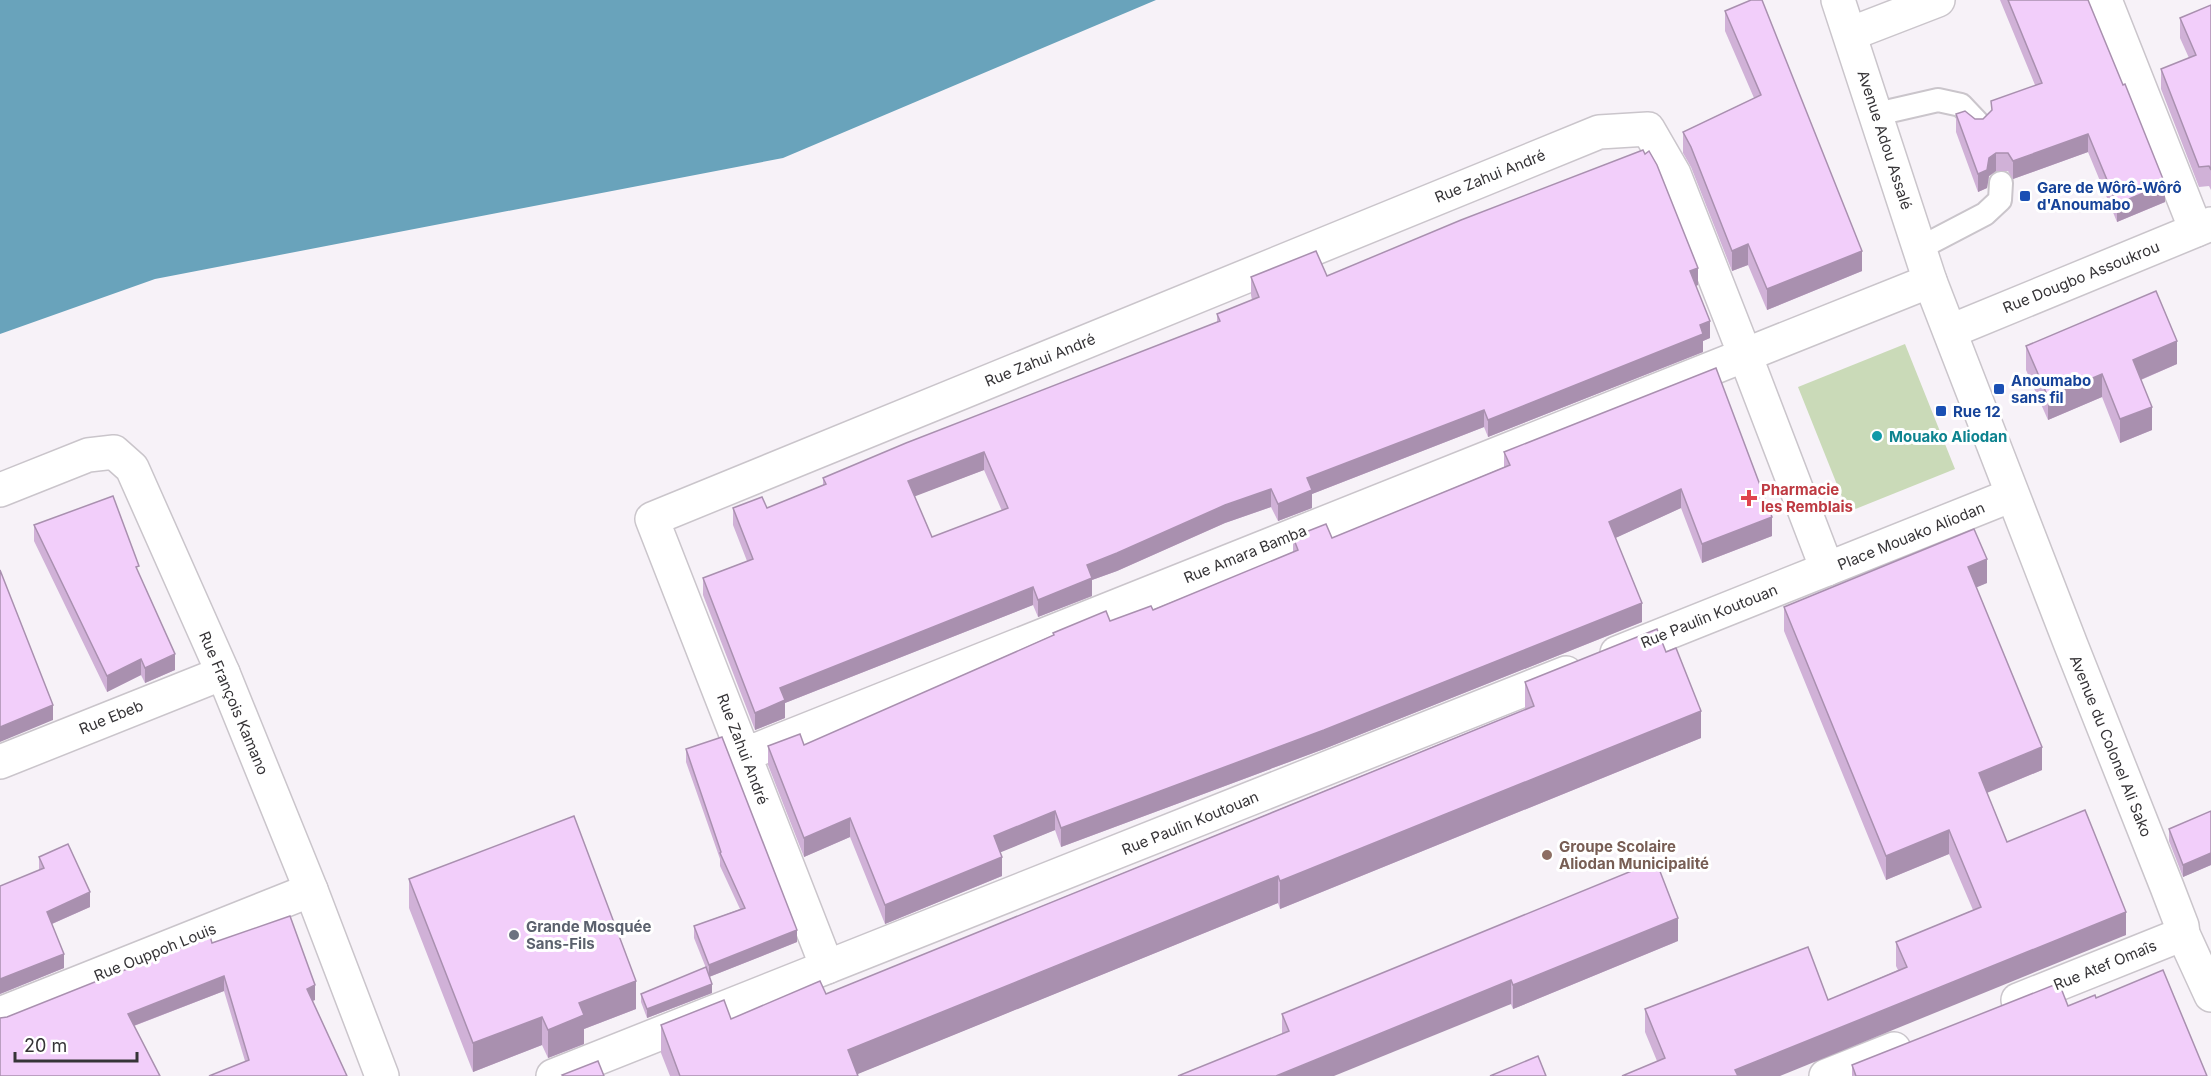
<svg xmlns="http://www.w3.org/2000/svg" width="2211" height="1076" font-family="Inter,sans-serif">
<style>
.green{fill:#cadab8}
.water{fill:#69a3bb}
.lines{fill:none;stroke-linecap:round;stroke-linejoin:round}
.lane-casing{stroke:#cac5cb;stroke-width:26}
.street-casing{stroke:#cac5cb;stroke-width:36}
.secondary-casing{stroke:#cac5cb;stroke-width:36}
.lane{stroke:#fff;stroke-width:22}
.street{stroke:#fff;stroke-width:33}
.secondary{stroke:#fff;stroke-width:33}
.wall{fill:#d0b1d7;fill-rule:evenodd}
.shaded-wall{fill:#a990af}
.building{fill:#f2cefa;stroke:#a990af;stroke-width:1.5;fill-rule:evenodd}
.transit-dot{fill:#1a4fb4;stroke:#fff;stroke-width:2}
.culture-dot{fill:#0f9aa8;stroke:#fff;stroke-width:2}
.health-dot{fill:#e0444e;stroke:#fff;stroke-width:2}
.education-dot{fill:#8d6e63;stroke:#fff;stroke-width:2}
.worship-dot{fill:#6b7280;stroke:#fff;stroke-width:2}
.labels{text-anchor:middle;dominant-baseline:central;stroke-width:6;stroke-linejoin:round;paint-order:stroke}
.street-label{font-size:15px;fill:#363437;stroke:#fff}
.transit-label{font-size:15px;font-weight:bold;fill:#164399;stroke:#fff;text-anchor:start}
.culture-label{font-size:15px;font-weight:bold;fill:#0d838f;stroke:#fff;text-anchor:start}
.health-label{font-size:15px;font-weight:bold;fill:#be3a42;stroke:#fff;text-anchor:start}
.education-label{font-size:15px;font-weight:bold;fill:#785e54;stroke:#fff;text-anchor:start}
.worship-label{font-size:15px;font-weight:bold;fill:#5b616d;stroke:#fff;text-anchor:start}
</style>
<rect width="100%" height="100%" fill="#f7f2f8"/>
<path class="green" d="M 1905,344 L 1955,469 L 1848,512 L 1798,387 Z"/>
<path class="water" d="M 0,0 L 1156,0 L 783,158 L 155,279 L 0,334 Z"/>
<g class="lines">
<g class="lane-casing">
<g id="lane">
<path d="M 1877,114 L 1938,100 L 1961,105 L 1979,124"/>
<path d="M 1920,248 L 1985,214 L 2000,200 L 2001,183"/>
</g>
</g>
<g class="street-casing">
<g id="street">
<path d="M 2105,0 L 2196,230"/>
<path d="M 1850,34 L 1938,0"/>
<path d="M 1930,281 L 1745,355 L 1827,569 L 2012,495"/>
<path d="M 1951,331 L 2211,224"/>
<path d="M 0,490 L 88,455 L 114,452 L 132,468 L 223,673 L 311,890 L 382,1076"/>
<path d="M 1617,653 L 1827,569"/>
<path d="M 746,754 L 1745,355 L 1674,174 L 1648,129 L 1599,132 L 652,519 L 827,967"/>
<path d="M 0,762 L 223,673"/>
<path d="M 2018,1000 L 2183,934"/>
<path d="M 0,1014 L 311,890"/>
<path d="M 553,1076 L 1566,673"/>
<path d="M 1826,1076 L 1894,1049"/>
</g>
</g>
<g class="secondary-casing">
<path id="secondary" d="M 1838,0 L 1930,281 L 2071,645 L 2167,887 L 2182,926 L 2183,934 L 2211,995"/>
</g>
<use href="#lane" class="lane"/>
<use href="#street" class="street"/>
<use href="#secondary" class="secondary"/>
</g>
<g class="wall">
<path d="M 2000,0 L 2088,0 L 2165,202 L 2117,222 L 2088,152 L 2013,179 L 2008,171 L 1996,171 L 1989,176 L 1987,188 L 1978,192 L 1956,132 L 1956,114 L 1975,119 L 1983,119 L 2035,85 Z"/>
<path d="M 2211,5 L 2211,190 L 2209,186 L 2199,187 L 2161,89 L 2161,69 L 2189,58 L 2180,38 L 2180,18 Z"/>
<path d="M 1725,11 L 1862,271 L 1767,310 L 1748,265 L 1732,271 L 1691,167 L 1683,153 L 1683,132 L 1754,98 L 1725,31 Z"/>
<path d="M 1327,276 L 1698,285 L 1696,286 L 1710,338 L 1703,341 L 1703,352 L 1488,437 L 1484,427 L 1312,494 L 1312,508 L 1278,521 L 1271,507 L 1225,523 L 1117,571 L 1092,580 L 1092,596 L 1038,617 L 1033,605 L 785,703 L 785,718 L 755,730 L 703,595 L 703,578 L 747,561 L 733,525 L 733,508 L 767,508 L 823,485 L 823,478 L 1217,322 L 1217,314 L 1252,300 L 1251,295 L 1251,277 ZM 984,470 L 1002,511 L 932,537 L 914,496 Z"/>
<path d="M 2026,346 L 2177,364 L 2141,380 L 2152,430 L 2120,443 L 2102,397 L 2048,420 L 2026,370 Z"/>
<path d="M 1716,368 L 1772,536 L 1702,563 L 1681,508 L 1615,538 L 1642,622 L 1324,749 L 1061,847 L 1055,830 L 1000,852 L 1002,876 L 885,924 L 850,837 L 804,857 L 768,765 L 768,746 L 804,745 L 1053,635 L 1053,633 L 1110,621 L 1153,610 L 1293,552 L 1293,537 L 1332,538 L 1504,467 L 1504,452 Z"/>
<path d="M 34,525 L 139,574 L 175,670 L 145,683 L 141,675 L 107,692 L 34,541 Z"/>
<path d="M 1987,583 L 1976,587 L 2042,770 L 1987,793 L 2007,842 L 2126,935 L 1657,1061 L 1645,1032 L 1645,1009 L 1828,1000 L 1898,970 L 1896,966 L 1896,942 L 1973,910 L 1949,854 L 1886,880 L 1784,631 L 1784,607 Z"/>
<path d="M 1525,682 L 1701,738 L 1280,909 L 1278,903 L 857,1074 L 858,1076 L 670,1076 L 661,1053 L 661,1025 L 731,1019 L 826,994 L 1525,709 Z"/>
<path d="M 686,749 L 797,942 L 709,977 L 712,993 L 647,1018 L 641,1002 L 641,994 L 706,968 L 694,938 L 694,926 L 740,909 L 720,866 L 720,859 L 686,762 Z"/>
<path d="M 2211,811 L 2211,865 L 2183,877 L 2169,841 L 2169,829 Z"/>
<path d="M 39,857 L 90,907 L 52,924 L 64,968 L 0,994 L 39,870 Z"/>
<path d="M 409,879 L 636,1009 L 584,1029 L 584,1044 L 548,1058 L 542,1045 L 473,1072 L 409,908 Z"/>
<path d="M 1678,941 L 1513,1009 L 1511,1004 L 1282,1034 L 1282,1014 Z"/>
<path d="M 212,943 L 315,1000 L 312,1001 L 347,1076 L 245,1061 L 224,991 L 134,1026 L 7,1017 Z"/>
<path d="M 2096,998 L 2207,1076 L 1852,1076 L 1852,1065 L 2068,1006 Z"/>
</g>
<g class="shaded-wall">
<path d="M 2088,134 L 2088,152 L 2013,179 L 2013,161 Z"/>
<path d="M 1996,153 L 1996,171 L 1989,176 L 1987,188 L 1978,192 L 1978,174 L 1989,158 Z"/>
<path d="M 2165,184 L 2165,202 L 2117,222 L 2117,204 Z"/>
<path d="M 1748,244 L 1748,265 L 1732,271 L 1732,251 Z"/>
<path d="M 1862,251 L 1862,271 L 1767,310 L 1767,289 Z"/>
<path d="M 1698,268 L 1698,285 L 1690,288 L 1690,271 Z"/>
<path d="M 1710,321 L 1710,338 L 1703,341 L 1703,352 L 1488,437 L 1488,420 Z"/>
<path d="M 2177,341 L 2177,364 L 2133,383 L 2133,360 Z"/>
<path d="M 2102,374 L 2102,397 L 2048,420 L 2048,397 Z"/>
<path d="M 2152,407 L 2152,430 L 2120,443 L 2120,419 Z"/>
<path d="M 1484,410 L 1484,427 L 1312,494 L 1312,508 L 1278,521 L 1278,504 L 1307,478 Z"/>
<path d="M 984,452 L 984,470 L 908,499 L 908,481 Z"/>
<path d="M 1271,489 L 1271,507 L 1225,523 L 1117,571 L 1092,580 L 1092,596 L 1038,617 L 1038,600 L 1087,565 L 1225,505 Z"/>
<path d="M 1681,489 L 1681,508 L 1609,541 L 1609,522 Z"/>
<path d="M 1772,517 L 1772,536 L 1702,563 L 1702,544 Z"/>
<path d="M 1987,559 L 1987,583 L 1968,591 L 1968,567 Z"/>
<path d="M 1033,587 L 1033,605 L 785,703 L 785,718 L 755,730 L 755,713 L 780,688 Z"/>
<path d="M 1642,603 L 1642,622 L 1324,749 L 1061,847 L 1061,828 Z"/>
<path d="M 175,654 L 175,670 L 145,683 L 145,668 Z"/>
<path d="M 141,659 L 141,675 L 107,692 L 107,676 Z"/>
<path d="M 53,705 L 53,720 L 0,742 L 0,727 Z"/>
<path d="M 1701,711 L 1701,738 L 1280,909 L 1280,881 Z"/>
<path d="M 2042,747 L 2042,770 L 1979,796 L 1979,773 Z"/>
<path d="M 1055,811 L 1055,830 L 994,855 L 994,836 Z"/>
<path d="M 850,818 L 850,837 L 804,857 L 804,838 Z"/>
<path d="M 1949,830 L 1949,854 L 1886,880 L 1886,856 Z"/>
<path d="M 2211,853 L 2211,865 L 2183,877 L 2183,865 Z"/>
<path d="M 1002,857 L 1002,876 L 885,924 L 885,905 Z"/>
<path d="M 1278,876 L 1278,903 L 853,1076 L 848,1050 Z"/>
<path d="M 90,892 L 90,907 L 47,926 L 47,912 Z"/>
<path d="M 2126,912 L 2126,935 L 1780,1076 L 1735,1076 L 1735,1070 Z"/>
<path d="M 1678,918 L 1678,941 L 1513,1009 L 1513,985 Z"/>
<path d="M 797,930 L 797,942 L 709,977 L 709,965 Z"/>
<path d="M 64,954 L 64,968 L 0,994 L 0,979 Z"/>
<path d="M 224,976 L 224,991 L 128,1028 L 128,1014 Z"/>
<path d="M 1511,980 L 1511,1004 L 1334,1076 L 1276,1076 Z"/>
<path d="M 636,981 L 636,1009 L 584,1029 L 584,1044 L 548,1058 L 548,1030 L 579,1003 Z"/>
<path d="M 712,984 L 712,993 L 647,1018 L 647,1009 Z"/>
<path d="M 315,985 L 315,1000 L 307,1003 L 307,989 Z"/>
<path d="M 542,1017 L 542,1045 L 473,1072 L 473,1043 Z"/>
</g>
<g class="building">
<path d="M 1751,0 L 1762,0 L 1862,251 L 1767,289 L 1748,244 L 1732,251 L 1691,147 L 1683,132 L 1761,95 L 1725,11 Z"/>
<path d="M 2008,0 L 2088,0 L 2123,85 L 2125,84 L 2165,184 L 2117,204 L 2088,134 L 2013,161 L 2008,153 L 1996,153 L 1989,158 L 1987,170 L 1978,174 L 1956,114 L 1965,111 L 1975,119 L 1983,119 L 1992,110 L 1991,101 L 2042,83 Z"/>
<path d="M 2211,5 L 2211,170 L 2209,166 L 2199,167 L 2161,69 L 2196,55 L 2180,18 Z"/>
<path d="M 1643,150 L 1645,154 L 1649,151 L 1657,165 L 1698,268 L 1690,271 L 1710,321 L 1700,325 L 1703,334 L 1488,420 L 1484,410 L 1307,478 L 1312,490 L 1278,504 L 1271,489 L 1225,505 L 1117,553 L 1087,565 L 1092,578 L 1038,600 L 1033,587 L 780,688 L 785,700 L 755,713 L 703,578 L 753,559 L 733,508 L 762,497 L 767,508 L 826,484 L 823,478 L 906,443 L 1220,321 L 1217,314 L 1259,297 L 1251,277 L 1316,251 L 1327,276 L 1461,220 ZM 984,452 L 1008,508 L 932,537 L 908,481 Z"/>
<path d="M 2156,291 L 2177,341 L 2133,360 L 2152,407 L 2120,419 L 2102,374 L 2048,397 L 2026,346 Z"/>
<path d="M 1716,368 L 1772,517 L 1702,544 L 1681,489 L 1609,522 L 1642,603 L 1324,730 L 1061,828 L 1055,811 L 994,836 L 1002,857 L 885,905 L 850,818 L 804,838 L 768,746 L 800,734 L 804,745 L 1054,635 L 1053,633 L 1106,611 L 1110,621 L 1151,606 L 1153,610 L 1298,550 L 1293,537 L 1326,524 L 1332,538 L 1510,465 L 1504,452 Z"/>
<path d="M 113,496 L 139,566 L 136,567 L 175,654 L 145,668 L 141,659 L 107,676 L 34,525 Z"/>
<path d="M 1974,529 L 1987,559 L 1968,567 L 2042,747 L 1979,773 L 2007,842 L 2085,810 L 2126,912 L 1735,1070 L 1738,1076 L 1622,1076 L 1665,1058 L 1645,1009 L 1808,947 L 1828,1000 L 1907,967 L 1896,942 L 1981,907 L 1949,830 L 1886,856 L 1784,607 Z"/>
<path d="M 0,570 L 53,705 L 0,727 Z"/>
<path d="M 1657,629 L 1666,652 L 1676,648 L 1701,711 L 1280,881 L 1278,876 L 848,1050 L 858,1076 L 680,1076 L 661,1025 L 724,1000 L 731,1019 L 820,981 L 826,994 L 1534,706 L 1525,682 Z"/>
<path d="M 722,737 L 797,930 L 709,965 L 694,926 L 745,908 L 720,853 L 721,852 L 686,749 Z"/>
<path d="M 2211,811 L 2211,853 L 2183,865 L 2169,829 Z"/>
<path d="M 574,816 L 636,981 L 579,1003 L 584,1015 L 548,1030 L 542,1017 L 473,1043 L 409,879 Z"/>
<path d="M 68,844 L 90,892 L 47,912 L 64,954 L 0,979 L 0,886 L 44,868 L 39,857 Z"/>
<path d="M 1656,861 L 1678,918 L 1513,985 L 1511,980 L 1276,1076 L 1178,1076 L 1289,1031 L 1282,1014 Z"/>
<path d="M 290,916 L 315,985 L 307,989 L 347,1076 L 209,1076 L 249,1060 L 224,976 L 128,1014 L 160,1076 L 0,1076 L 0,1018 L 7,1017 L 210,936 L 212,943 Z"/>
<path d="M 706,967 L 712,984 L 647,1009 L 641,994 Z"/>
<path d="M 2163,970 L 2207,1076 L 1856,1076 L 1852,1065 L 2059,983 L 2068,1006 L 2095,995 L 2096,998 Z"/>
<path d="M 1538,1056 L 1546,1076 L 1490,1076 Z"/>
<path d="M 598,1061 L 604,1076 L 563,1076 L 562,1075 Z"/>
</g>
<g class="transit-dot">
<rect x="2019" y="190" width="12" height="12" rx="3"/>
<rect x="1993" y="383" width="12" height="12" rx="3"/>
<rect x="1935" y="405" width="12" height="12" rx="3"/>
</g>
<circle class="culture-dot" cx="1877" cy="436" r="6"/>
<path class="health-dot" d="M1746 489h6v6h6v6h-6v6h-6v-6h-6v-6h6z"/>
<circle class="education-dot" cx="1547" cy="855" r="6"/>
<circle class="worship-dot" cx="514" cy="935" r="6"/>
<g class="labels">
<g class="street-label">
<text transform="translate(1885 140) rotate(72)">Avenue Adou Assalé</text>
<text transform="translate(1490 176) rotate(-22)">Rue Zahui André</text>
<text transform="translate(2081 277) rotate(-22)">Rue Dougbo Assoukrou</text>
<text transform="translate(1040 360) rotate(-22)">Rue Zahui André</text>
<text transform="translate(1911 536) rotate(-22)">Place Mouako Aliodan</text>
<text transform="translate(1245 554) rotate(-22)">Rue Amara Bamba</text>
<text transform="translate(1709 616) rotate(-22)">Rue Paulin Koutouan</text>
<text transform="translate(234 703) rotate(67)">Rue François Kamano</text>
<text transform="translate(111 717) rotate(-22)">Rue Ebeb</text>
<text transform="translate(2111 746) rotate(68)">Avenue du Colonel Ali Sako</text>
<text transform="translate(743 749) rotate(69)">Rue Zahui André</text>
<text transform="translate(1190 823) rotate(-22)">Rue Paulin Koutouan</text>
<text transform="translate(155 952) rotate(-22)">Rue Ouppoh Louis</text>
<text transform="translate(2105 965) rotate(-22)">Rue Atef Omaîs</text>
</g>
<g class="transit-label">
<text x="2037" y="187">Gare de Wôrô-Wôrô<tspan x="2037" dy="17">d'Anoumabo</tspan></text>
<text x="2011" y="380">Anoumabo<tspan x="2011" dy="17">sans fil</tspan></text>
<text x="1953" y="411">Rue 12</text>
</g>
<g class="culture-label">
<text x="1889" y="436">Mouako Aliodan</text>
</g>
<g class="health-label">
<text x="1761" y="489">Pharmacie<tspan x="1761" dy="17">les Remblais</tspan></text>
</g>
<g class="education-label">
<text x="1559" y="846">Groupe Scolaire<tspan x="1559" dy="17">Aliodan Municipalité</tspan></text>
</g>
<g class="worship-label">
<text x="526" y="926">Grande Mosquée<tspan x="526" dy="17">Sans-Fils</tspan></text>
</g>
</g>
<path d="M15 1052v9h122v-9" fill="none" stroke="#363437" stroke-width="3"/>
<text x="24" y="1052" font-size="18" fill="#363437" stroke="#ffffff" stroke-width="4.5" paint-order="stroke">20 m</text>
</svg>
